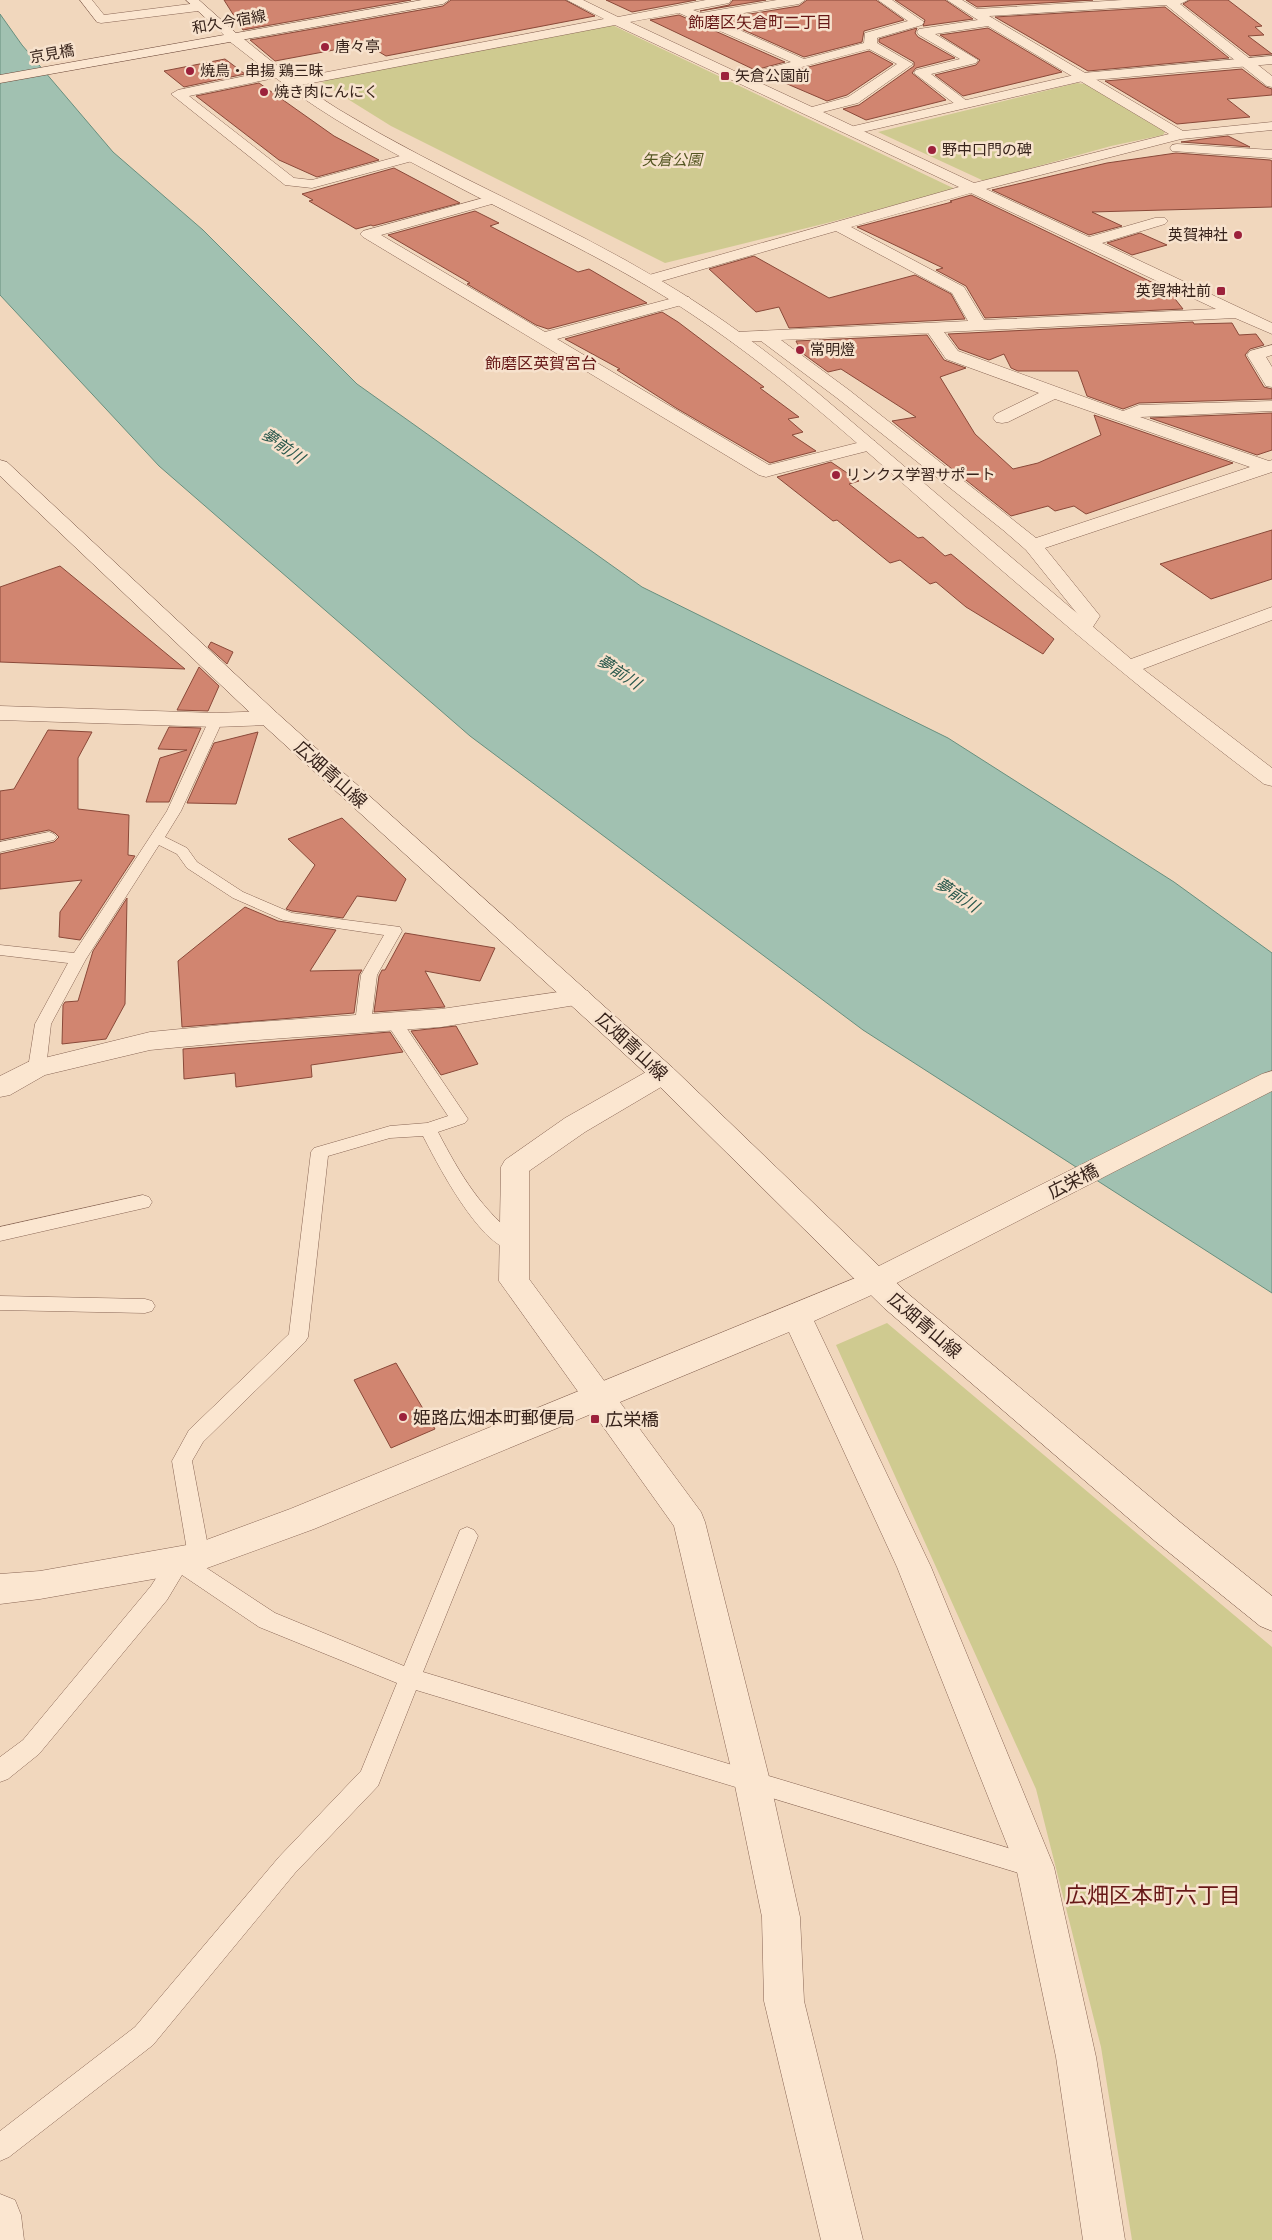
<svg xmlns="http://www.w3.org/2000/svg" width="1272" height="2240" font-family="'Roboto Serif','Noto Sans JP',serif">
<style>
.green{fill:#cfca90}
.water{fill:#a1c1b1;stroke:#688f7e}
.building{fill:#d18570;stroke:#8a4939}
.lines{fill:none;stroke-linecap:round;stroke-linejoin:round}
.service-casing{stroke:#896655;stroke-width:1}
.minor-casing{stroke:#896655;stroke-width:1}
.tertiary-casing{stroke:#896655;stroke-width:1}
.secondary-casing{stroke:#6b4738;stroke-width:1}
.service{fill:#fbe6d0;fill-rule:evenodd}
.minor{fill:#fbe6d0;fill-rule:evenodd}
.tertiary{fill:#fbe6d0;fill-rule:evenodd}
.secondary{fill:#fbe6d0;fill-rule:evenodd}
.poi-dot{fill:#9c213b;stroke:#f7e2cd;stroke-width:2}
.labels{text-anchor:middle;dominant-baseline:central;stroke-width:5;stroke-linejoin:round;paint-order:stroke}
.far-street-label{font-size:15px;fill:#37231b;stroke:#f7e2cd}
.far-poi-label{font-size:15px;fill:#37231b;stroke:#f7e2cd;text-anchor:start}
.far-park-label{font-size:15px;font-style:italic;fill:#535520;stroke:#f7e2cd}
.far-neighbourhood-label{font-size:16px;fill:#671817;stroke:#f7e2cd}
.far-quarter-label{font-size:16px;fill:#671817;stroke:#f7e2cd}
.far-water-label{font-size:16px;font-style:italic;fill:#29584c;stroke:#f7e2cd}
.street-label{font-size:18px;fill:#37231b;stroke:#f7e2cd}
.poi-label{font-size:18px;fill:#37231b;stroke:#f7e2cd;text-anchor:start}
.near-neighbourhood-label{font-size:22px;fill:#671817;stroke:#f7e2cd}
</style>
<rect width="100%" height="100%" fill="#f1d7bd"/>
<g class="green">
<path d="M 610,24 L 955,189 L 827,223 L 665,263 L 391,126 L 322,83 L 328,79 Z"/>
<path d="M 1077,83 L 1085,84 L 1165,132 L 1163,135 L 1111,146 L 984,181 L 878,132 Z"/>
<path d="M 887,1323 L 1272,1647 L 1272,2240 L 1132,2240 L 1101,2047 L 1036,1789 L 836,1345 Z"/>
</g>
<path class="water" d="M 0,14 L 22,45 L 113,152 L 203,230 L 357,384 L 642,587 L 948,738 L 1174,882 L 1272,953 L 1272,1293 L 863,1030 L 470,736 L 159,466 L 0,295 Z"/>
<g class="building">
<path d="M 224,0 L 411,0 L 243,30 Z"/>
<path d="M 451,0 L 565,0 L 595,16 L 386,56 L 366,44 L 275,61 L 250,40 L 443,6 Z"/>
<path d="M 606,0 L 696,0 L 632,12 Z"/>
<path d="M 733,0 L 766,0 L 700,11 L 729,5 Z"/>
<path d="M 807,0 L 876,0 L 904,20 L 864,31 L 862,42 L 804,57 L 719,19 L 799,6 Z"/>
<path d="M 895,0 L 945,0 L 973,19 L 923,26 L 925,20 Z"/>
<path d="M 966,0 L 1093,0 L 977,7 Z"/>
<path d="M 1190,0 L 1228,0 L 1262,26 L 1255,27 L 1264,35 L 1248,36 L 1272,54 L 1250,56 L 1183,4 Z"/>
<path d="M 1165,7 L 1229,58 L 1088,71 L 995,17 Z"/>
<path d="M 679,15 L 785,62 L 755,70 L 650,20 Z"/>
<path d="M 917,28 L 915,33 L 918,37 L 955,58 L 916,68 L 912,73 L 946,100 L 866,120 L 843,109 L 859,105 L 914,66 L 914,62 L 879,42 L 879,39 Z"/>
<path d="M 988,28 L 1062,72 L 963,96 L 935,75 L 976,65 L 980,60 L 940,35 Z"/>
<path d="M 869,51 L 893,64 L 847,95 L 827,101 L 771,77 Z"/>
<path d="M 225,59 L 245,74 L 184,87 L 164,71 Z"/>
<path d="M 1242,69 L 1266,87 L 1272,89 L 1272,95 L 1227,99 L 1250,117 L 1177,124 L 1105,81 Z"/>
<path d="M 259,83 L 334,136 L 379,160 L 317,177 L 279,160 L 196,96 Z"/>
<path d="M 1228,136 L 1250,147 L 1181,142 L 1210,138 Z"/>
<path d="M 1176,153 L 1270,160 L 1272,161 L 1272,207 L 1092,212 L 1122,226 L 1089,235 L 992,190 L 1107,163 Z"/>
<path d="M 394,168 L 460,203 L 373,226 L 371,225 L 356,229 L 309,201 L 313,200 L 302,194 Z"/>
<path d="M 971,195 L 1168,290 L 1183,309 L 985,318 L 966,286 L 936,270 L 943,268 L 857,227 L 952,202 L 950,201 Z"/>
<path d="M 475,211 L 499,223 L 490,226 L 578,272 L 589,269 L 647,303 L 548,329 L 536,325 L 467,284 L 470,283 L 388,235 Z"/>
<path d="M 1140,233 L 1167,245 L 1132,255 L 1107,243 Z"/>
<path d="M 754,256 L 829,298 L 915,275 L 951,294 L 965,319 L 789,328 L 779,307 L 756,312 L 709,269 Z"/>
<path d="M 662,312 L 678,322 L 764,387 L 760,388 L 799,417 L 788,419 L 803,432 L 792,435 L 816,451 L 770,463 L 676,408 L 617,370 L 620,369 L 565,339 Z"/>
<path d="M 1193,322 L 1194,324 L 1232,323 L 1239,335 L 1256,334 L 1264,345 L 1250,349 L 1245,355 L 1264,387 L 1272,389 L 1272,399 L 1139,403 L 1123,409 L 1087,396 L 1078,371 L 1018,371 L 1011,368 L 1004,354 L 989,360 L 959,349 L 948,334 Z"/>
<path d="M 927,335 L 944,360 L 966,368 L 940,377 L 975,434 L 1013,469 L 1038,463 L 1101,435 L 1094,415 L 1233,463 L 1086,514 L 1074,506 L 1055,511 L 1048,506 L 1011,516 L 892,421 L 916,417 L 841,369 L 828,372 L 802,353 L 796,341 Z"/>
<path d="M 1272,413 L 1272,450 L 1257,455 L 1150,418 Z"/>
<path d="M 831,462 L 859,481 L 849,484 L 918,538 L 923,537 L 945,556 L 951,554 L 1054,639 L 1043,654 L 966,607 L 936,582 L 930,584 L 900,560 L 890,563 L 837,520 L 833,521 L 777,477 Z"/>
<path d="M 1272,530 L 1272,579 L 1211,599 L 1160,564 Z"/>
<path d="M 60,566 L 185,669 L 0,662 L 0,587 Z"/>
<path d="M 211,642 L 233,652 L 227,664 L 208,647 Z"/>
<path d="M 199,667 L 219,686 L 208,711 L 177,710 Z"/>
<path d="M 169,727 L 201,728 L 169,802 L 146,802 L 160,758 L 187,750 L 158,749 Z"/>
<path d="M 48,730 L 92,732 L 78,758 L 78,809 L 129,815 L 128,855 L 135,856 L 80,940 L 59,937 L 60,912 L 82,880 L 0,889 L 0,854 L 54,842 L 59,837 L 55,833 L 49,830 L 0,840 L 0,791 L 14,789 Z"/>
<path d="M 258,732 L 236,804 L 187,803 L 214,743 Z"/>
<path d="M 342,818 L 406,879 L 396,901 L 357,896 L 343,918 L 292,911 L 286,909 L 315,865 L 288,839 Z"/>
<path d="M 127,898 L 125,1004 L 106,1039 L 62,1044 L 63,1005 L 65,1002 L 78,1001 L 93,951 Z"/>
<path d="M 245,907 L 278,921 L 336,930 L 310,971 L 362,970 L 359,975 L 354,1013 L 182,1027 L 178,961 Z"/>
<path d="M 405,933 L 495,948 L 480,981 L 425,971 L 445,1007 L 374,1012 L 379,976 L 382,970 L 385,970 Z"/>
<path d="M 456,1026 L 478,1064 L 441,1075 L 411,1031 Z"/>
<path d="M 390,1032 L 403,1052 L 311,1065 L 312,1077 L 236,1087 L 235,1073 L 184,1079 L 183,1049 Z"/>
<path d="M 396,1363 L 435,1429 L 391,1448 L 354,1380 Z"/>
</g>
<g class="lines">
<g class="service-casing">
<g id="service">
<path d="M 216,716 L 223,720 L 181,811 L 165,837 L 187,848 L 197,862 L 243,892 L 292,913 L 400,927 L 402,931 L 377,975 L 371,1023 L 369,1027 L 363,1029 L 357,1027 L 355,1023 L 361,975 L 384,935 L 283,920 L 233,898 L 187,868 L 177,854 L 159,845 L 86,959 L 51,1024 L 46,1068 L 43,1072 L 37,1074 L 31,1072 L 28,1068 L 35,1024 L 68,963 L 0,955 L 0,945 L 74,953 L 167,811 L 209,720 Z"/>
<path d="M 49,832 L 54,834 L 57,837 L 54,840 L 0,852 L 0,842 Z"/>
<path d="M 393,1016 L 399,1017 L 468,1119 L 465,1123 L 438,1132 C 460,1174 482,1212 522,1240 L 524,1245 L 522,1250 C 486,1261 436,1161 423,1136 L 390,1138 L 328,1156 L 308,1337 L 305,1342 L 203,1442 L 192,1461 L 210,1557 L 207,1563 L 202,1565 L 275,1613 L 404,1666 L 460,1530 L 467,1527 L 474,1530 L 478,1536 L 423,1672 L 1035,1856 L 1043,1859 L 1047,1867 L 1043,1875 L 1035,1878 L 416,1690 L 378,1786 L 295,1873 L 153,2045 L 9,2157 L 0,2161 L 0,2131 L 135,2027 L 279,1857 L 361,1771 L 397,1683 L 259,1627 L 182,1575 L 167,1600 L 39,1754 L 8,1779 L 0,1782 L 0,1757 L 23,1740 L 151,1586 L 171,1555 L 179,1552 L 188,1556 L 172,1461 L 189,1430 L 289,1334 L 311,1152 L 314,1148 L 390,1126 L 427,1123 L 448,1116 L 385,1021 L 387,1017 Z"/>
<path d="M 143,1195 L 149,1197 L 152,1202 L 149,1207 L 0,1241 L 0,1227 Z"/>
<path d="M 0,1296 L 145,1299 L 152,1301 L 155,1306 L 152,1311 L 145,1313 L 0,1310 Z"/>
</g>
</g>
<g class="minor-casing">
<g id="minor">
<path d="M 80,0 L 92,0 L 104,15 L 198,3 L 204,7 L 198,11 L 101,23 L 97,22 Z"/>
<path d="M 567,0 L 583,0 L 618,17 L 706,0 L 731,0 L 729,3 L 693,10 L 701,13 L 777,0 L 805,0 L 799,4 L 713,18 L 804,59 L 864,43 L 865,33 L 908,21 L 878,0 L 892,0 L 924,22 L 922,25 L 877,38 L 877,43 L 913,64 L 858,103 L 823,112 L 974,183 L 1169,134 L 988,26 L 935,34 L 978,60 L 976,63 L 931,74 L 971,104 L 969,107 L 959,107 L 914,73 L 916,70 L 960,59 L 919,35 L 917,32 L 919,29 L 978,20 L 947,0 L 962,0 L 977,9 L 1123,0 L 1188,0 L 1180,4 L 1272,76 L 1272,87 L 1267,86 L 1166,5 L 989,16 L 1183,131 L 1272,122 L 1272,130 L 1181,139 L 986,189 L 1089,237 L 1155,218 L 1165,218 L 1168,221 L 1165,224 L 1102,243 L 1272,323 L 1272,334 L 1235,318 L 944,332 L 958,351 L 1123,411 L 1139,405 L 1272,401 L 1272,411 L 1140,417 L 1269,461 L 1272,460 L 1272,472 L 1045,548 L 1100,616 L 1089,633 L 1082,635 L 1075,633 L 1072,629 L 1079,616 L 1026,550 L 1003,530 L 837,398 L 761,341 L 730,341 L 728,337 L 730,333 L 736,332 L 968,321 L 952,293 L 836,231 L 648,285 L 642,283 L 640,280 L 642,277 L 959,187 L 615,25 L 291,87 L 284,83 L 291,79 L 604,19 ZM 679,13 L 791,62 L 743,75 L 630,22 ZM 869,49 L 897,64 L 848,97 L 812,107 L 754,80 ZM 971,193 L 1216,309 L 984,320 L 964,287 L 851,227 ZM 928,333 L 946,359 L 1039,393 L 996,414 L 993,418 L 996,422 L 1002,423 L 1008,422 L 1055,399 L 1250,467 L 1036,538 L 849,390 L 781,340 Z"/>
<path d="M 279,69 L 284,70 L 286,73 L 284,76 L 189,96 L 294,178 L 312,180 L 411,153 L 418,157 L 416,160 L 312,188 L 285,185 L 171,94 L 178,90 Z"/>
<path d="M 1177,144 L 1272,150 L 1272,158 L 1172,151 L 1170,148 L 1172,145 Z"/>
<path d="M 494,195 L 499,196 L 501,199 L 499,202 L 381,235 L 545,332 L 677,297 L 689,297 L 691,300 L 689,303 L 557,339 L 769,465 L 869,440 L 875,441 L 878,445 L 875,449 L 773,475 L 766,477 L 759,475 L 363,237 L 360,234 L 363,231 Z"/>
<path d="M 1272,345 L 1272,355 L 1266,357 L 1272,367 L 1272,387 L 1266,386 L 1247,355 L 1250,351 Z"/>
<path d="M 579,989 L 588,991 L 592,997 L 588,1003 L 441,1027 L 243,1041 L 150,1050 L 45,1075 L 10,1095 L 0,1097 L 0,1076 L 28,1062 L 150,1032 L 243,1023 L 441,1009 Z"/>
<path d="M 663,1065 L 673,1068 L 676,1074 L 673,1080 L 585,1132 L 529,1171 L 529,1279 L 701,1512 L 705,1522 L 770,1781 L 800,1917 L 804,2001 L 863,2240 L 821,2240 L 764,2001 L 762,1917 L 734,1781 L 674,1526 L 499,1281 L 501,1167 L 505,1160 L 565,1118 L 653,1068 Z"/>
<path d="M 1272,1071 L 1272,1091 L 885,1289 L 875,1292 L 865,1289 L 860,1281 L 865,1273 L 1262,1074 Z"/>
<path d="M 0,2194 L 15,2200 L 21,2215 L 24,2240 L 0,2240 Z"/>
</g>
</g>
<g class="tertiary-casing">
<g id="tertiary">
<path d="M 234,34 L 239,35 C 271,61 303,87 338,109 C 444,174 559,219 665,283 C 719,315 769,353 818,393 L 1131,659 L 1272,607 L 1272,620 L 1143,669 L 1272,768 L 1272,786 L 1264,784 C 1159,705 1060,621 961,535 C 875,459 789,379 693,315 C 615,262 528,224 445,180 C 395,154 346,128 300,96 C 276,79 253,59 229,41 L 228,38 L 229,35 Z"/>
<path d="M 1272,56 L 1272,64 L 1083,81 L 854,134 L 847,130 L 854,126 L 1083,73 Z"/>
<path d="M 0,706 L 216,713 L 269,711 L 277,713 L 280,718 L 277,723 L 269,725 L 216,727 L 0,720 Z"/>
<path d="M 875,1270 L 885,1273 L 890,1281 L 885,1289 L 814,1321 L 931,1567 L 1054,1867 L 1096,2057 L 1125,2240 L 1083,2240 L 1056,2057 L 1016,1867 L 897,1567 L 789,1332 L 314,1529 L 199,1571 L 40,1599 L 0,1604 L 0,1574 L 40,1571 L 198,1543 L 290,1509 Z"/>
</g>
</g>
<g class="secondary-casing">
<g id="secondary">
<path d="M 186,0 L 199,0 L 236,33 L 422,0 L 449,0 L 443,4 L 0,83 L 0,75 L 224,35 Z"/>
<path d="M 0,460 L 7,462 L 277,713 L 673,1068 L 906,1292 L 1180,1522 L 1272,1596 L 1272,1631 L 1260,1626 L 1156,1542 L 884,1308 L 653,1080 L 261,723 L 0,476 Z"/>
</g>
</g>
<use href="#service" class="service"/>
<use href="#minor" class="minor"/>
<use href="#tertiary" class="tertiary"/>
<use href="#secondary" class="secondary"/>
</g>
<g class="poi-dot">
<circle cx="325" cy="47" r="5"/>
<circle cx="190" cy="71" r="5"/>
<rect x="720" y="71" width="10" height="10" rx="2.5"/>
<circle cx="264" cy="92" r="5"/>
<circle cx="932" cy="150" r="5"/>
<circle cx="1238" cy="235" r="5"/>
<rect x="1216" y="286" width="10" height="10" rx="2.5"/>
<circle cx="800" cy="350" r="5"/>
<circle cx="836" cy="475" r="5"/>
<circle cx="403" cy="1417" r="5"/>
<rect x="590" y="1414" width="10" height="10" rx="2.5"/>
</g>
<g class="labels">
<g class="far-street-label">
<text transform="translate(229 22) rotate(-10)">和久今宿線</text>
<text transform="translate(52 54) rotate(-10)">京見橋</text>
</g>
<g class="far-poi-label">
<text x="335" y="47">唐々亭</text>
<text x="200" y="71">焼鳥・串揚 鶏三昧</text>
<text x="735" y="76">矢倉公園前</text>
<text x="274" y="92">焼き肉にんにく</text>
<text x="942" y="150">野中口門の碑</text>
<text x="1228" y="235" text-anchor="end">英賀神社</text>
<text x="1211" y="291" text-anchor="end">英賀神社前</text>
<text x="810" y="350">常明燈</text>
<text x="846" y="475">リンクス学習サポート</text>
</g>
<g class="far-park-label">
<text x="672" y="160">矢倉公園</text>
</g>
<g class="far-neighbourhood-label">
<text x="760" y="22">飾磨区矢倉町二丁目</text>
</g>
<g class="far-quarter-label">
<text x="541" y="363">飾磨区英賀宮台</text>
</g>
<g class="far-water-label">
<text transform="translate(283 446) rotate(35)">夢前川</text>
<text transform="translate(619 672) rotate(33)">夢前川</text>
<text transform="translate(957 895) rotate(33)">夢前川</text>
</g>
<g class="street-label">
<text transform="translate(331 774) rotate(42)">広畑青山線</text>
<text transform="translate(632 1046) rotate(43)">広畑青山線</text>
<text transform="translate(1073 1181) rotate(-27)">広栄橋</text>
<text transform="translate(925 1325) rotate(41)">広畑青山線</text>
</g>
<g class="poi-label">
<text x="413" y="1417">姫路広畑本町郵便局</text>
<text x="605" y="1419">広栄橋</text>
</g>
<g class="near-neighbourhood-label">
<text x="1153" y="1895">広畑区本町六丁目</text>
</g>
</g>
</svg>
